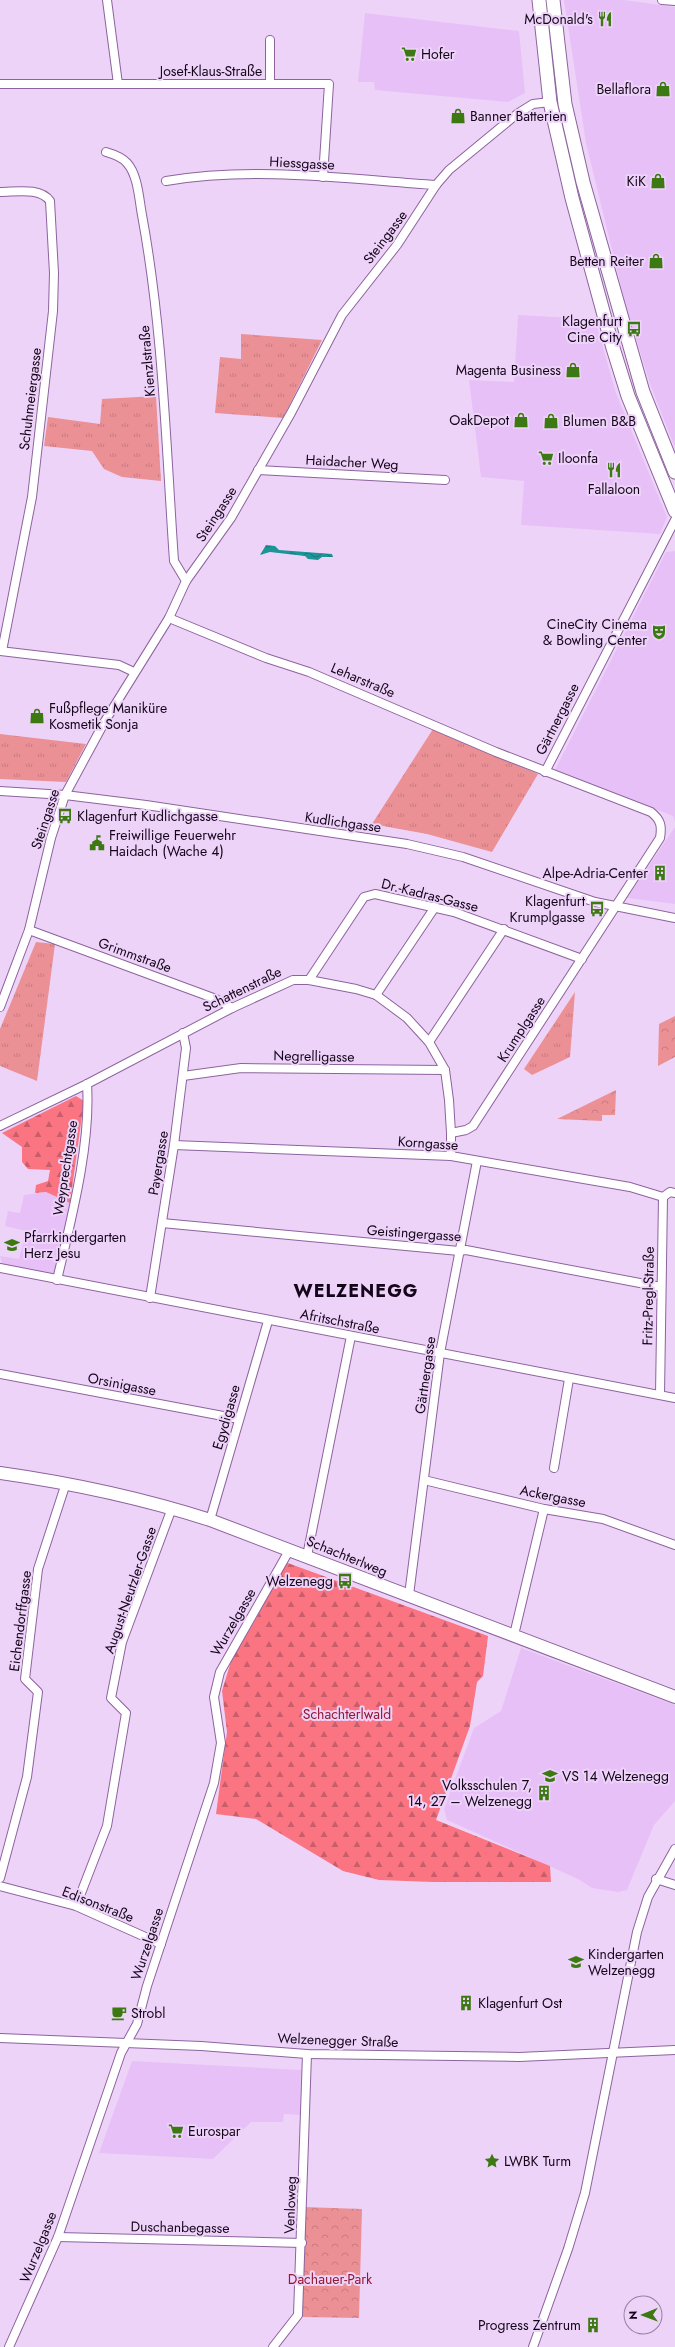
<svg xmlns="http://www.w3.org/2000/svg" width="675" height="2347" font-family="Jost,sans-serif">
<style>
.built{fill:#e8c0f8}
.grass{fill:url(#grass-tufts)}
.forest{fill:url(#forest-firs)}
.park{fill:url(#park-crowns)}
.water{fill:url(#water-waves)}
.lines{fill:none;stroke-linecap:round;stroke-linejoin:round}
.street-casing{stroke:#8d639d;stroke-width:10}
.secondary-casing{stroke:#8d639d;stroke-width:14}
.primary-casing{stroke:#8d639d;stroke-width:15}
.street{stroke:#fff;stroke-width:8}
.secondary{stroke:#fff;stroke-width:12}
.primary{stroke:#fff;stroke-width:13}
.labels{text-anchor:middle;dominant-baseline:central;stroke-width:4;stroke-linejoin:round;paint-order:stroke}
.poi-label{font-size:14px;fill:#14051a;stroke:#eed3f9;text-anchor:start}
.street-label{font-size:14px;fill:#14051a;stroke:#eed3f9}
.park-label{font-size:14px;fill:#921832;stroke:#eed3f9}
.district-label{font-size:18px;font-weight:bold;letter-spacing:1px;fill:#14051a;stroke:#eed3f9}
</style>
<defs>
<pattern id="grass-tufts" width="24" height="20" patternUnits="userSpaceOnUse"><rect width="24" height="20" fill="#eb9095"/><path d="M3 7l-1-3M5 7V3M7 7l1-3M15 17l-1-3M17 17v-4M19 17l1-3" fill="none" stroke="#c97b80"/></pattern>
<pattern id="forest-firs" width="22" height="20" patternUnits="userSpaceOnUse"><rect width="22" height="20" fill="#fa7482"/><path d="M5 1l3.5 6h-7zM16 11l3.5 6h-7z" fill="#c95d6a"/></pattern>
<pattern id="park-crowns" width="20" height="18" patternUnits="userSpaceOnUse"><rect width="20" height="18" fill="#eb9095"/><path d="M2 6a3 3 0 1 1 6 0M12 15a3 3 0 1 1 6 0" fill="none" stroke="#c97b80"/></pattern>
<pattern id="water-waves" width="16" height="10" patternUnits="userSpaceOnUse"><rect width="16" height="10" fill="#1b9596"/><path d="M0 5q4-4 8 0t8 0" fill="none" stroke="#17787a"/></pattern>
</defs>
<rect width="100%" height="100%" fill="#eed3f9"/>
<g class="built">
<path d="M 564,0 L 624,0 L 675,7 L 675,448 L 650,384 L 625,303 L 586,143 Z"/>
<path d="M 365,13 L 519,31 L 525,93 L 508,102 L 375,90 L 374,82 L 358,82 Z"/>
<path d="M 518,315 L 595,319 L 616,393 L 667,517 L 660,534 L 521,525 L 524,481 L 481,477 L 469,380 L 514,382 Z"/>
<path d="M 675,551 L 675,822 L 673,816 L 555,770 L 666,552 Z"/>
<path d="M 675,827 L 675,904 L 627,898 Z"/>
<path d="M 46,1192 L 70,1203 L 55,1273 L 49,1274 L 3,1266 L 0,1256 L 19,1259 L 26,1231 L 5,1226 L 8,1211 L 20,1213 L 24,1195 Z"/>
<path d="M 521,1648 L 675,1705 L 675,1801 L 654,1825 L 627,1890 L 618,1892 L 592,1888 L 578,1879 L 447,1820 L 444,1809 L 474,1728 L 501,1711 Z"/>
<path d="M 132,2061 L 301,2070 L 300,2115 L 284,2114 L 283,2122 L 251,2122 L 213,2159 L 99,2153 Z"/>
</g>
<g class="grass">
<path d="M 241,334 L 322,340 L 283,418 L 215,413 L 220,357 L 241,359 Z"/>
<path d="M 156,396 L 161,481 L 122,477 L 104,469 L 92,451 L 44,446 L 48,417 L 100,424 L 102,399 Z"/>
<path d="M 433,729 L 538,774 L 492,852 L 427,834 L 372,824 Z"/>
<path d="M 0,734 L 86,744 L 66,782 L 0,779 Z"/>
<path d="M 36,942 L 55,944 L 37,1081 L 0,1066 L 0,1029 Z"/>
<path d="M 575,992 L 570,1057 L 532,1075 L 524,1069 Z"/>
</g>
<g class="forest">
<path d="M 76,1096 L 84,1101 L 70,1203 L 46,1192 L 35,1193 L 36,1185 L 48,1181 L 50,1170 L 28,1169 L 22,1162 L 22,1147 L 2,1133 Z"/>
<path d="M 285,1562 L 488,1636 L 483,1676 L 477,1682 L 470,1726 L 436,1820 L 550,1866 L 551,1882 L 433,1882 L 379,1880 L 343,1871 L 256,1819 L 216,1814 L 227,1732 L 222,1691 L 232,1658 L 257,1617 Z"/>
</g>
<g class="park">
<path d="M 675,1016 L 675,1057 L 658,1066 L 659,1024 Z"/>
<path d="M 616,1090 L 615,1115 L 602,1115 L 602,1121 L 557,1119 Z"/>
<path d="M 303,2207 L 362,2209 L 359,2318 L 303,2317 L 298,2315 Z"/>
</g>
<path class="water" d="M 266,545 L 275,546 L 279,550 L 332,554 L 333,557 L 322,557 L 318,560 L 308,559 L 305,556 L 270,552 L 260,555 Z"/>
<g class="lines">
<g class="street-casing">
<g id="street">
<path d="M 107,0 L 118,84"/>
<path d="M 662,0 L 675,1"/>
<path d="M 0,84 L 329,84 L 323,177"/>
<path d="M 270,84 L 270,40"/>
<path d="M 106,152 C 113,154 122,157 127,163 C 138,175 139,199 142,215 C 163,329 166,446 174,561 L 186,581"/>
<path d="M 166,181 C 255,166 347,179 436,185"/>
<path d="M 0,192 C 16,192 40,187 50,201 L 54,273 L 53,311 L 32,497 L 2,651"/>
<path d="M 258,470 L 445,480"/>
<path d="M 169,618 L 266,658 L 309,672 L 496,752 L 651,812 C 661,820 662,826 660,838 L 473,1126 L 466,1130 L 451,1133 L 451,1156"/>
<path d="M 0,651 L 119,665 L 134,672"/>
<path d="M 545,772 L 675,520"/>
<path d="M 0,791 L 65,795 L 146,805 L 407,844 L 463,857 L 595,902 L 675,918"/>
<path d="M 29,930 L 216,999 L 232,1008"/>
<path d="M 309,980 L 364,897 L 375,894 L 454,912 L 582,959"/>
<path d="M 376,995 L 435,907"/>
<path d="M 0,1007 L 29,930 L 51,838 L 65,795 L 105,721 L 169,618 L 186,581 L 231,518 L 291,413 L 342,315 L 397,245 L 436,185 L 449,170 L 517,114 L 533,104 L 550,102"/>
<path d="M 429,1042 L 504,929"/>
<path d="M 183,1076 L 241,1068 L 445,1070"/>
<path d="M 0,1126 L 87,1084 L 232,1008 L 293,980 L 309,980 L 356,989 L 376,995 L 407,1018 L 429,1042 L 445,1070 L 449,1100 L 451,1133"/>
<path d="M 174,1145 L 451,1156 L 630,1187 L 663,1197 L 670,1192 L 675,1193"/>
<path d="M 162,1223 L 459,1251 L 466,1250 L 661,1287"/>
<path d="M 0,1268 L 675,1398"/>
<path d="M 57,1280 C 71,1220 91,1145 87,1084"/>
<path d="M 150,1298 L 174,1145 L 186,1048 L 183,1033"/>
<path d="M 0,1374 L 239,1419"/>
<path d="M 660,1395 L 663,1197"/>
<path d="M 554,1468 L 569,1379"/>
<path d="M 424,1480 L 544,1509 L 603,1519 L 675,1545"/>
<path d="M 210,1520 L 268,1321"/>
<path d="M 307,1556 L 351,1336"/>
<path d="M 409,1595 L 440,1353 L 477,1161"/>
<path d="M 514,1635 L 544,1509"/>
<path d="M 0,1878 L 27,1777 L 38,1692 L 25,1679 L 38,1569 L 66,1483"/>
<path d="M 656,1879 L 675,1885"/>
<path d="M 0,1886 L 76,1906 L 161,1944"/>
<path d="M 76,1906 L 107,1826 L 126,1713 L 111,1698 L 122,1642 L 172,1508"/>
<path d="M 0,2038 L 201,2046 L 307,2054 L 519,2057 L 675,2050"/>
<path d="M 58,2237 L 302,2243"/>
<path d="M 9,2347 L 58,2237 L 121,2053 L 137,2024 L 147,1986 L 214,1783 L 221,1743 L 214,1697 L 220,1672 L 290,1549"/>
<path d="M 273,2347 L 298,2315 L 307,2054"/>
<path d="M 533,2347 L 568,2249 L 585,2193 L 637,1932 L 648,1897 L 675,1849"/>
</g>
</g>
<g class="secondary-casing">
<path id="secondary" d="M 0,1473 C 71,1483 141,1498 210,1520 L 675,1697"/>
</g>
<g class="primary-casing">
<g id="primary">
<path d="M 539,0 L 550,102 L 572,198 L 613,348 L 628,396 L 675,511"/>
<path d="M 553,0 L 565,104 L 583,182 L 643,392 L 675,472"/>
</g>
</g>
<use href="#street" class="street"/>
<use href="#secondary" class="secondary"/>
<use href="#primary" class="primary"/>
</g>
<defs>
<g id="restaurant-bare" transform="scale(1.2)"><path d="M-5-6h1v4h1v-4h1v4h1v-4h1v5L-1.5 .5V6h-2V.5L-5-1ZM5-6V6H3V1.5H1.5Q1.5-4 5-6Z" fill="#3d7913" stroke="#eed3f9" stroke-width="2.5" paint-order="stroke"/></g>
<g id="supermarket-bare" transform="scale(1.2)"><path d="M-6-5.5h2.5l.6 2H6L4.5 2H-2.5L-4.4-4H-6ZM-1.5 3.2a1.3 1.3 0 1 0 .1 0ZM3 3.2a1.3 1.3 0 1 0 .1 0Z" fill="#3d7913" stroke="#eed3f9" stroke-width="2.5" paint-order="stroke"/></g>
<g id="shop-bare" transform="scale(1.2)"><path d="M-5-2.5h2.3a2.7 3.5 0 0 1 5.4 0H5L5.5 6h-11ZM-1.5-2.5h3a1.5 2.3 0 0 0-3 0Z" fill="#3d7913" stroke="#eed3f9" stroke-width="2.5" paint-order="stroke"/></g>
<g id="bus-bare" transform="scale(1.2)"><path d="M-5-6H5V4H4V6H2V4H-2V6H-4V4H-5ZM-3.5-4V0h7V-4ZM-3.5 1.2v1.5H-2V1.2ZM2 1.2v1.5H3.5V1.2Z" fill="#3d7913" stroke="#eed3f9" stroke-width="2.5" paint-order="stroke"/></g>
<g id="theatre-bare" transform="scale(1.2)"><path d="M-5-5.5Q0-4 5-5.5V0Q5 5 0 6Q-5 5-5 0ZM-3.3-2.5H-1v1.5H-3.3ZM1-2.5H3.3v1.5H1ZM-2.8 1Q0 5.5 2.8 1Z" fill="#3d7913" stroke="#eed3f9" stroke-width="2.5" paint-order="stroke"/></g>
<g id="civic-bare" transform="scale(1.2)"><path d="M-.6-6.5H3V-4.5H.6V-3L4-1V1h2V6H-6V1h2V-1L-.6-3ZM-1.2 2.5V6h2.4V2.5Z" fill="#3d7913" stroke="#eed3f9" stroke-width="2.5" paint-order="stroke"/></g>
<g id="building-bare" transform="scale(1.2)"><path d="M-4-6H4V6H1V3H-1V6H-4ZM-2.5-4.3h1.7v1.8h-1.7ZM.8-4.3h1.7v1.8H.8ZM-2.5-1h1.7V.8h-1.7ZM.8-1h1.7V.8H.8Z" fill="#3d7913" stroke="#eed3f9" stroke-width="2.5" paint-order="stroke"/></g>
<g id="school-bare" transform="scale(1.2)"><path d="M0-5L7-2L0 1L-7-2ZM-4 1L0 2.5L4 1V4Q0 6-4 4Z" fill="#3d7913" stroke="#eed3f9" stroke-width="2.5" paint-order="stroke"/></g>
<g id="cafe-bare" transform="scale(1.2)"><path d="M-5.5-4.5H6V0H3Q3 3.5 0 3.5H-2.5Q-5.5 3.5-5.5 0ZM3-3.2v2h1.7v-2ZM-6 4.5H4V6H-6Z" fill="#3d7913" stroke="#eed3f9" stroke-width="2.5" paint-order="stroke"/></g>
<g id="sight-bare" transform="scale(1.2)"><path d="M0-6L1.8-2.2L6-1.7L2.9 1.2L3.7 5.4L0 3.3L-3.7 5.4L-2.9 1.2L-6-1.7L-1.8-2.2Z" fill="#3d7913" stroke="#eed3f9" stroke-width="2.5" paint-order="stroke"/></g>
</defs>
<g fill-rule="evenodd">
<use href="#restaurant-bare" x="605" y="19"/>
<use href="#supermarket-bare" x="409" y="54"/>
<use href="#shop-bare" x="663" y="89"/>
<use href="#shop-bare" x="458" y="116"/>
<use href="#shop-bare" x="658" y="181"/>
<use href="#shop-bare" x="656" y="261"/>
<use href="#bus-bare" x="634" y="329"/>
<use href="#shop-bare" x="573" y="370"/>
<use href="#shop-bare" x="521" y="420"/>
<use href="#shop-bare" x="551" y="421"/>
<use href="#supermarket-bare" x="546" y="458"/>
<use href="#restaurant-bare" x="614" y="470"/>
<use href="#theatre-bare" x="659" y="632"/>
<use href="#shop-bare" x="37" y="716"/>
<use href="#bus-bare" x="65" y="816"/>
<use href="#civic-bare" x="97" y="843"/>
<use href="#building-bare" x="660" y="873"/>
<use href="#bus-bare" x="597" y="909"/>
<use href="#school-bare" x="12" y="1245"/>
<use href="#bus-bare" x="345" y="1581"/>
<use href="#school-bare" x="550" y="1776"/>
<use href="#building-bare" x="544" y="1793"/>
<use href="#school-bare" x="576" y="1962"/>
<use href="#building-bare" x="466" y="2003"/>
<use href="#cafe-bare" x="119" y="2013"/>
<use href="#supermarket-bare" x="176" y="2131"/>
<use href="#sight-bare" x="492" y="2161"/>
<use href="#building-bare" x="593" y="2325"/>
</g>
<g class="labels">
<g class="poi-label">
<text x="593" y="19" text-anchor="end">McDonald's</text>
<text x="421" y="54">Hofer</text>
<text x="651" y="89" text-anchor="end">Bellaflora</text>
<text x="470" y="116">Banner Batterien</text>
<text x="646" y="181" text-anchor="end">KiK</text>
<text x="644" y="261" text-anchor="end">Betten Reiter</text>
<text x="622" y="321" text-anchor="end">Klagenfurt<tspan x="622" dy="16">Cine City</tspan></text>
<text x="561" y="370" text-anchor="end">Magenta Business</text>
<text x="509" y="420" text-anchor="end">OakDepot</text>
<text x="563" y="421">Blumen B&amp;B</text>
<text x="558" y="458">Iloonfa</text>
<text x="614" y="489" text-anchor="middle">Fallaloon</text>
<text x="647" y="624" text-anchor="end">CineCity Cinema<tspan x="647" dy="16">&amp; Bowling Center</tspan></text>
<text x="49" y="708">Fußpflege Maniküre<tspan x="49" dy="16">Kosmetik Sonja</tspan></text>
<text x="77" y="816">Klagenfurt Kudlichgasse</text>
<text x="109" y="835">Freiwillige Feuerwehr<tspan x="109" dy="16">Haidach (Wache 4)</tspan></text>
<text x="648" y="873" text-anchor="end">Alpe-Adria-Center</text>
<text x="585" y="901" text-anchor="end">Klagenfurt<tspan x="585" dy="16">Krumplgasse</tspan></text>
<text x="24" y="1237">Pfarrkindergarten<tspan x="24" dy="16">Herz Jesu</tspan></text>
<text x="333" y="1581" text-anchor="end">Welzenegg</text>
<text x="562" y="1776">VS 14 Welzenegg</text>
<text x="532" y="1785" text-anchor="end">Volksschulen 7,<tspan x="532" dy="16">14, 27 – Welzenegg</tspan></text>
<text x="588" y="1954">Kindergarten<tspan x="588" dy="16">Welzenegg</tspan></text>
<text x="478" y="2003">Klagenfurt Ost</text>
<text x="131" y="2013">Strobl</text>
<text x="188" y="2131">Eurospar</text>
<text x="504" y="2161">LWBK Turm</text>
<text x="581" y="2325" text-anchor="end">Progress Zentrum</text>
</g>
<g class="street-label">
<text x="211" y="71">Josef-Klaus-Straße</text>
<text transform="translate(302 163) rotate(3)">Hiessgasse</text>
<text transform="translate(385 237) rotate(-53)">Steingasse</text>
<text transform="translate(147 361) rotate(-95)">Kienzlstraße</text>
<text transform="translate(30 399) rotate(-83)">Schuhmeiergasse</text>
<text transform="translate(352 462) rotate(3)">Haidacher Weg</text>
<text transform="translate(216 514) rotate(-57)">Steingasse</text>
<text transform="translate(363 680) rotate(23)">Leharstraße</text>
<text transform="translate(557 719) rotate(-63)">Gärtnergasse</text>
<text transform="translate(45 819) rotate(-72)">Steingasse</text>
<text transform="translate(343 822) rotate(8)">Kudlichgasse</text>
<text transform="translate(430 895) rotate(14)">Dr.-Kadras-Gasse</text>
<text transform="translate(135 955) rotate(20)">Grimmstraße</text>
<text transform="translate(242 989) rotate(-26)">Schattenstraße</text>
<text transform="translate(521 1029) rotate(-57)">Krumplgasse</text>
<text transform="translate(314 1056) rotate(1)">Negrelligasse</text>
<text transform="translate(428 1143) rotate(4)">Korngasse</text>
<text transform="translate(158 1163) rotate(-81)">Payergasse</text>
<text transform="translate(65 1168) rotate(-81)">Weyprechtgasse</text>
<text transform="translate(414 1233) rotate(4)">Geistingergasse</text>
<text transform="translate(648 1296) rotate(-89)">Fritz-Pregl-Straße</text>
<text transform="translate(340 1321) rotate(11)">Afritschstraße</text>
<text transform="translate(425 1375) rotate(-82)">Gärtnergasse</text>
<text transform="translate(122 1384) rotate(11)">Orsinigasse</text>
<text transform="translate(226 1417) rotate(-74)">Egydigasse</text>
<text transform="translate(553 1496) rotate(11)">Ackergasse</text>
<text transform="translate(347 1556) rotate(22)">Schachterlweg</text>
<text transform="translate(130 1590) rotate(-71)">August-Neutzler-Gasse</text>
<text transform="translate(20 1621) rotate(-83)">Eichendorffgasse</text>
<text transform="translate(233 1622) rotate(-60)">Wurzelgasse</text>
<text transform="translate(98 1904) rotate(21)">Edisonstraße</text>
<text transform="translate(147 1944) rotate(-72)">Wurzelgasse</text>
<text transform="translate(338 2040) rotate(2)">Welzenegger Straße</text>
<text transform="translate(290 2205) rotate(-88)">Venloweg</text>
<text transform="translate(180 2227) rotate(1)">Duschanbegasse</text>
<text transform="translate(38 2247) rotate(-68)">Wurzelgasse</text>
</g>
<g class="park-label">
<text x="347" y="1714">Schachterlwald</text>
<text x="330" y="2279">Dachauer-Park</text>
</g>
<g class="district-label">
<text x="356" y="1291">WELZENEGG</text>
</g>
</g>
<g transform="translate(643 2315) rotate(269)"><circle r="19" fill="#eed3f9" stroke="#9781a0"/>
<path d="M0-3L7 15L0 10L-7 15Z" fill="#3d7913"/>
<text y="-6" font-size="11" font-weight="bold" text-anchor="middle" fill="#14051a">N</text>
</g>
</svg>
